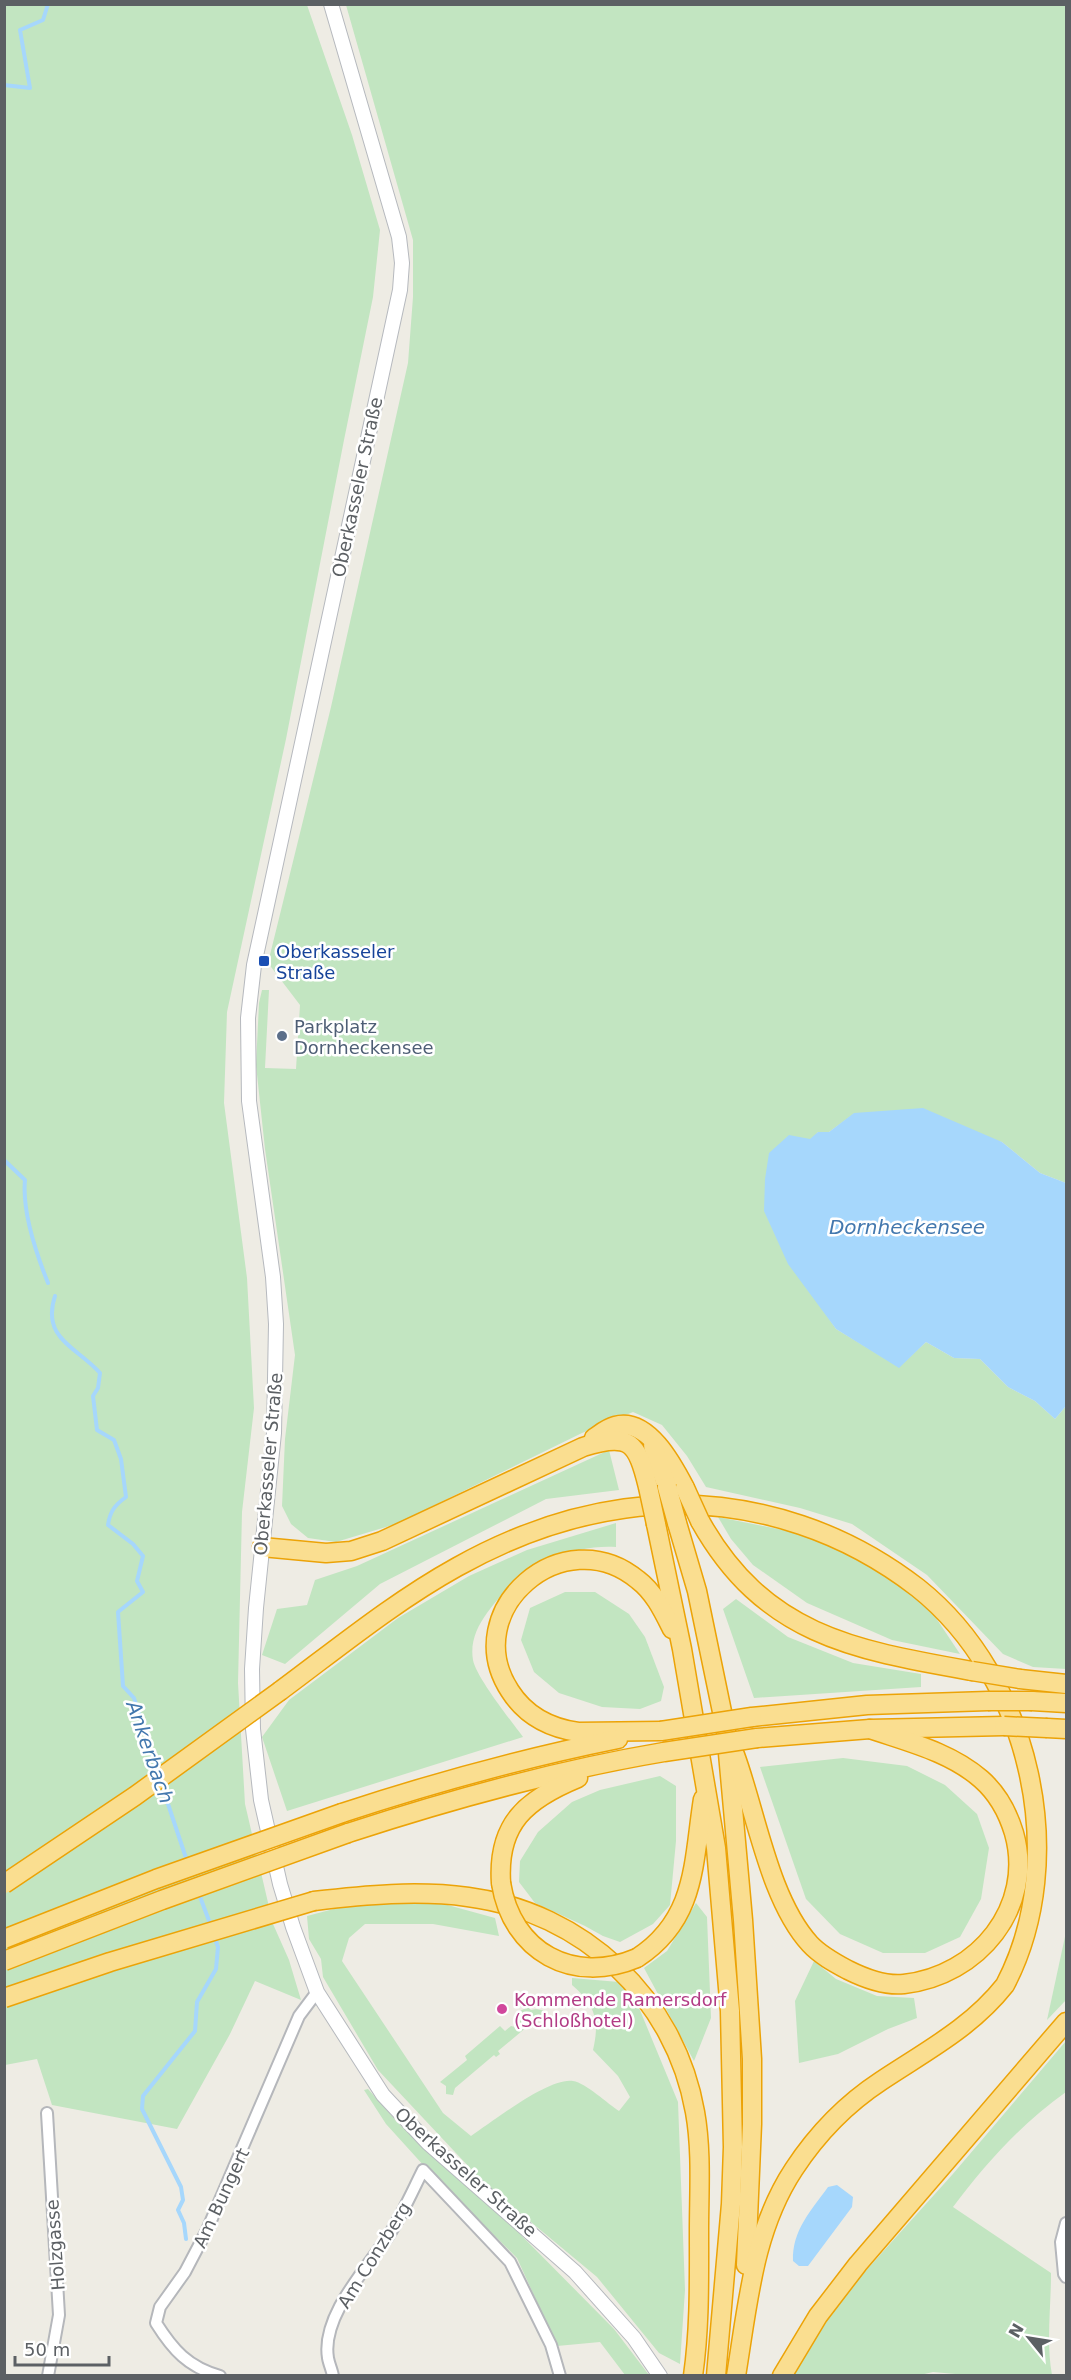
<svg xmlns="http://www.w3.org/2000/svg" width="1071" height="2380" font-family="'DejaVu Sans',sans-serif">
<style>
.green{fill:#c2e5c1}
.water{fill:#a6d7fc}
.lines{fill:none;stroke-linecap:round;stroke-linejoin:round}
.stream{stroke:#a6d7fc;stroke-width:4}
.street-casing{stroke:#b5b7bb;stroke-width:14}
.secondary-casing{stroke:#b6b9be;stroke-width:16}
.highway-casing{stroke:#eca307;stroke-width:21}
.street{stroke:#fff;stroke-width:10}
.secondary{stroke:#fff;stroke-width:14}
.highway{stroke:#fade90;stroke-width:18}
.highway-bridge-casing{stroke:#eca307;stroke-width:21;stroke-linecap:butt}
.highway-bridge{stroke:#fade90;stroke-width:18}
.transit-dot{fill:#1a4fb4;stroke:#fff;stroke-width:2}
.service-dot{fill:#5c6f8a;stroke:#fff;stroke-width:2}
.hotel-dot{fill:#d1479c;stroke:#fff;stroke-width:2}
.labels{text-anchor:middle;dominant-baseline:central;stroke-width:5;stroke-linejoin:round;paint-order:stroke}
.street-label{font-size:18px;fill:#5c6064;stroke:#fff}
.transit-label{font-size:18px;fill:#164399;stroke:#fff;text-anchor:start}
.service-label{font-size:18px;fill:#4e5e75;stroke:#fff;text-anchor:start}
.hotel-label{font-size:18px;fill:#b23c85;stroke:#fff;text-anchor:start}
.water-label{font-size:20px;font-style:italic;fill:#4378ae;stroke:#fff}
</style>
<rect width="100%" height="100%" fill="#eeece4"/>
<g class="green">
<path d="M 5,5 L 307,5 L 352,135 L 380,230 L 373,297 L 344,440 L 286,739 L 227,1012 L 224,1103 L 247,1278 L 254,1408 L 242,1512 L 238,1683 L 245,1804 L 273,1924 L 289,1960 L 301,2000 L 255,1981 L 230,2034 L 177,2129 L 52,2105 L 37,2059 L 5,2065 Z"/>
<path d="M 346,5 L 1066,5 L 1066,1183 L 1040,1173 L 1002,1142 L 855,1113 L 829,1132 L 818,1132 L 764,1210 L 814,1297 L 836,1329 L 899,1367 L 926,1342 L 954,1358 L 980,1359 L 1008,1387 L 1035,1401 L 1055,1419 L 1066,1406 L 1066,1669 L 1033,1667 L 1003,1654 L 927,1575 L 852,1524 L 800,1508 L 706,1487 L 687,1456 L 662,1425 L 633,1412 L 582,1433 L 396,1524 L 336,1542 L 308,1538 L 291,1524 L 282,1506 L 285,1439 L 295,1355 L 265,1149 L 256,1065 L 259,1003 L 262,990 L 269,990 L 265,1068 L 296,1069 L 300,1005 L 268,963 L 331,707 L 408,363 L 413,297 L 413,240 Z"/>
<path d="M 609,1450 L 619,1490 L 546,1499 L 380,1584 L 285,1664 L 262,1655 L 277,1609 L 307,1605 L 315,1580 L 357,1566 Z"/>
<path d="M 718,1517 L 798,1533 L 884,1570 L 928,1606 L 960,1654 L 892,1640 L 807,1603 L 753,1565 L 731,1539 Z"/>
<path d="M 616,1523 L 616,1547 C 564,1544 517,1571 487,1613 C 477,1627 470,1642 473,1660 C 476,1677 512,1722 523,1737 L 287,1811 L 262,1737 L 289,1700 L 398,1618 L 469,1576 L 527,1550 Z"/>
<path d="M 565,1592 L 595,1592 L 629,1614 L 645,1637 L 664,1687 L 661,1701 L 640,1709 L 602,1707 L 559,1693 L 534,1672 L 521,1640 L 530,1608 Z"/>
<path d="M 736,1599 L 788,1637 L 853,1663 L 921,1674 L 921,1687 L 754,1698 L 723,1609 Z"/>
<path d="M 843,1758 L 907,1766 L 945,1785 L 977,1814 L 989,1848 L 981,1899 L 960,1937 L 925,1953 L 883,1953 L 840,1934 L 806,1899 L 760,1767 Z"/>
<path d="M 660,1776 L 676,1786 L 676,1841 L 670,1905 L 653,1924 L 620,1942 L 603,1936 L 585,1926 L 535,1903 L 519,1882 L 520,1861 L 538,1832 L 572,1802 L 600,1790 Z"/>
<path d="M 414,1901 L 444,1904 L 495,1918 L 499,1936 L 433,1924 L 365,1924 L 349,1938 L 342,1961 L 443,2113 L 471,2136 C 492,2122 549,2077 573,2081 C 586,2083 608,2104 619,2111 L 630,2097 L 618,2076 L 593,2050 C 600,2020 595,2005 572,1985 L 572,1978 L 619,1982 L 637,2003 L 678,2102 L 685,2290 L 680,2364 L 659,2353 L 597,2277 L 485,2184 L 378,2070 L 323,1977 L 321,1959 L 309,1939 L 307,1916 L 349,1905 Z"/>
<path d="M 696,1903 L 707,1917 L 711,2018 L 694,2061 L 644,1968 L 667,1951 Z"/>
<path d="M 1066,1932 L 1066,2000 L 1047,2020 Z"/>
<path d="M 814,1961 L 836,1979 L 877,1996 L 914,1998 L 917,2018 L 888,2029 L 838,2054 L 799,2063 L 795,2001 Z"/>
<path d="M 528,2007 L 531,2010 L 536,2009 L 546,2011 L 498,2051 L 500,2054 L 496,2057 L 494,2055 L 455,2088 L 453,2095 L 446,2094 L 446,2086 L 440,2082 L 467,2060 L 465,2056 L 500,2026 L 505,2031 L 511,2026 L 515,2027 L 520,2018 L 516,2013 Z"/>
<path d="M 1066,2041 L 1066,2092 C 1022,2123 985,2164 953,2207 L 1051,2273 C 1051,2308 1046,2342 1052,2375 L 977,2376 L 933,2372 L 916,2376 L 793,2376 L 797,2365 L 843,2296 L 952,2175 Z"/>
<path d="M 368,2089 L 399,2124 L 515,2229 L 614,2329 L 649,2375 L 625,2375 L 600,2342 L 557,2346 L 517,2258 L 425,2167 L 386,2124 L 364,2090 Z"/>
</g>
<g class="water">
<path d="M 923,1108 L 1002,1142 L 1040,1173 L 1066,1183 L 1066,1406 L 1055,1419 L 1035,1401 L 1008,1387 L 980,1359 L 954,1358 L 926,1342 L 899,1368 L 836,1329 L 788,1264 L 764,1211 L 765,1179 L 769,1153 L 789,1135 L 810,1139 L 818,1132 L 829,1132 L 854,1113 Z"/>
<path d="M 837,2185 L 853,2197 L 852,2207 L 808,2266 L 799,2266 L 793,2261 C 792,2230 811,2211 828,2187 Z"/>
</g>
<g class="lines">
<g class="stream">
<path d="M 4,85 L 30,88 L 20,30 L 43,20 L 48,4"/>
<path d="M 4,1160 L 25,1180 C 22,1211 36,1253 48,1283"/>
<path d="M 55,1296 C 41,1339 77,1347 100,1373 L 98,1388 L 93,1396 L 97,1430 L 114,1440 L 121,1459 L 126,1497 C 115,1505 110,1511 108,1525 L 133,1544 L 143,1556 L 137,1581 L 143,1592 L 118,1612 L 123,1686 L 134,1698 L 158,1773"/>
<path d="M 161,1783 L 187,1861"/>
<path d="M 199,1894 L 211,1926"/>
<path d="M 186,2239 L 184,2223 L 178,2210 L 183,2200 L 181,2187 L 142,2109 L 143,2096 L 195,2031 L 197,2002 L 216,1969 L 218,1947 L 214,1936"/>
</g>
<g class="street-casing">
<g id="street">
<path d="M 47,2113 L 59,2315 L 48,2376"/>
<path d="M 1066,2223 L 1061,2242 L 1064,2274 L 1066,2277"/>
<path d="M 220,2376 C 188,2367 173,2350 156,2323 L 160,2307 L 185,2272 L 207,2230 L 299,2016 L 317,1992"/>
<path d="M 333,2376 C 332,2370 329,2364 328,2358 C 321,2316 367,2268 389,2235 C 402,2215 412,2192 423,2170 L 510,2262 L 551,2345 L 560,2376"/>
</g>
</g>
<g class="secondary-casing">
<path id="secondary" d="M 331,4 L 399,237 L 402,263 L 400,290 L 254,965 L 248,1018 L 249,1101 L 273,1277 L 276,1324 L 274,1433 L 256,1608 L 252,1669 L 253,1729 L 261,1800 L 280,1884 L 293,1927 L 317,1992 L 383,2095 L 428,2143 L 575,2272 L 634,2338 L 660,2376"/>
</g>
<g class="highway-casing">
<g id="highway">
<path d="M 594,1438 C 600,1434 607,1428 615,1426 C 648,1417 673,1465 685,1488"/>
<path d="M 653,1446 L 667,1487"/>
<path d="M 700,1521 C 764,1635 853,1650 972,1671"/>
<path d="M 677,1523 L 697,1591 L 726,1731 L 743,1920 L 752,2059 L 752,2124 L 746,2265"/>
<path d="M 656,1524 L 682,1649 L 716,1848 L 730,2011 L 733,2147 L 731,2204 L 716,2376"/>
<path d="M 262,1547 L 326,1553 L 351,1551 L 382,1541 L 583,1447 C 630,1432 637,1442 648,1487"/>
<path d="M 1020,1679 L 1066,1684"/>
<path d="M 280,1691 C 338,1648 394,1602 457,1567 C 564,1507 683,1485 801,1525 C 843,1539 883,1561 918,1588 C 1031,1678 1071,1859 1005,1985 C 971,2028 926,2051 881,2081 C 846,2104 817,2134 794,2169 C 753,2231 748,2304 736,2376"/>
<path d="M 1032,1701 L 1066,1703"/>
<path d="M 752,1717 L 867,1705 L 988,1701"/>
<path d="M 1047,1728 L 1066,1729"/>
<path d="M 661,1731 L 578,1732 C 550,1728 526,1716 510,1691 C 457,1610 564,1518 638,1580 C 654,1592 663,1611 672,1629"/>
<path d="M 757,1738 L 870,1729 L 1004,1726"/>
<path d="M 735,1755 C 756,1812 769,1899 810,1944 C 820,1955 835,1963 848,1970 C 864,1978 886,1986 904,1984 C 978,1976 1035,1907 1014,1833 C 1008,1813 997,1793 981,1779 C 950,1752 908,1742 870,1729"/>
<path d="M 342,1813 C 433,1783 524,1758 618,1739"/>
<path d="M 348,1833 C 452,1799 557,1770 664,1752"/>
<path d="M 501,1883 C 497,1823 527,1799 578,1778"/>
<path d="M 314,1901 C 365,1895 417,1890 468,1897 C 583,1912 675,1998 695,2112 C 702,2151 699,2192 699,2230 C 699,2279 700,2327 693,2376"/>
<path d="M 637,1958 C 697,1919 693,1862 703,1799"/>
<path d="M 782,2376 L 818,2316 L 858,2264 L 1066,2022"/>
</g>
</g>
<use href="#street" class="street"/>
<use href="#secondary" class="secondary"/>
<use href="#highway" class="highway"/>
<g class="highway-bridge-casing">
<g id="highway-bridge">
<path d="M 648,1487 L 656,1524"/>
<path d="M 667,1487 L 677,1523"/>
<path d="M 685,1488 L 700,1521"/>
<path d="M 972,1671 L 1020,1679"/>
<path d="M 988,1701 L 1032,1701"/>
<path d="M 1004,1726 L 1047,1728"/>
<path d="M 661,1731 L 752,1717"/>
<path d="M 664,1752 L 757,1738"/>
<path d="M 501,1883 C 512,1952 573,1985 637,1958"/>
<path d="M 4,1884 L 135,1796 L 280,1691"/>
<path d="M 4,1939 L 156,1879 L 342,1813"/>
<path d="M 4,1961 L 162,1900 L 348,1833"/>
<path d="M 4,1998 L 110,1962 L 314,1901"/>
</g>
</g>
<use href="#highway-bridge" class="highway-bridge"/>
</g>
<rect class="transit-dot" x="258" y="955" width="12" height="12" rx="3"/>
<circle class="service-dot" cx="282" cy="1036" r="6"/>
<circle class="hotel-dot" cx="502" cy="2009" r="6"/>
<g class="labels">
<g class="street-label">
<text transform="translate(357 487) rotate(-78)">Oberkasseler Straße</text>
<text transform="translate(268 1464) rotate(-85)">Oberkasseler Straße</text>
<text transform="translate(466 2172) rotate(42)">Oberkasseler Straße</text>
<text transform="translate(221 2198) rotate(-65)">Am Bungert</text>
<text transform="translate(55 2245) rotate(-94)">Holzgasse</text>
<text transform="translate(374 2255) rotate(-58)">Am Conzberg</text>
</g>
<g class="transit-label">
<text x="276" y="951">Oberkasseler<tspan x="276" dy="21">Straße</tspan></text>
</g>
<g class="service-label">
<text x="294" y="1026">Parkplatz<tspan x="294" dy="21">Dornheckensee</tspan></text>
</g>
<g class="hotel-label">
<text x="514" y="1999">Kommende Ramersdorf<tspan x="514" dy="21">(Schloßhotel)</tspan></text>
</g>
<g class="water-label">
<text x="907" y="1227">Dornheckensee</text>
<text transform="translate(150 1752) rotate(71)">Ankerbach</text>
</g>
</g>
<rect width="1071" height="2380" fill="none" stroke="#5c6064" stroke-width="12"/>
<g transform="translate(1029 2338) rotate(300)" stroke="#ffffff" stroke-width="4.5" paint-order="stroke">
<path d="M0-4.5L10 22L0 15L-10 22Z" fill="#5c6064"/>
<text y="-9" font-size="16" font-weight="bold" text-anchor="middle" fill="#5c6064">N</text>
</g>
<path d="M15 2356v9h94v-9" fill="none" stroke="#5c6064" stroke-width="3"/>
<text x="24" y="2356" font-size="18" fill="#5c6064" stroke="#ffffff" stroke-width="4.5" paint-order="stroke">50 m</text>
</svg>
